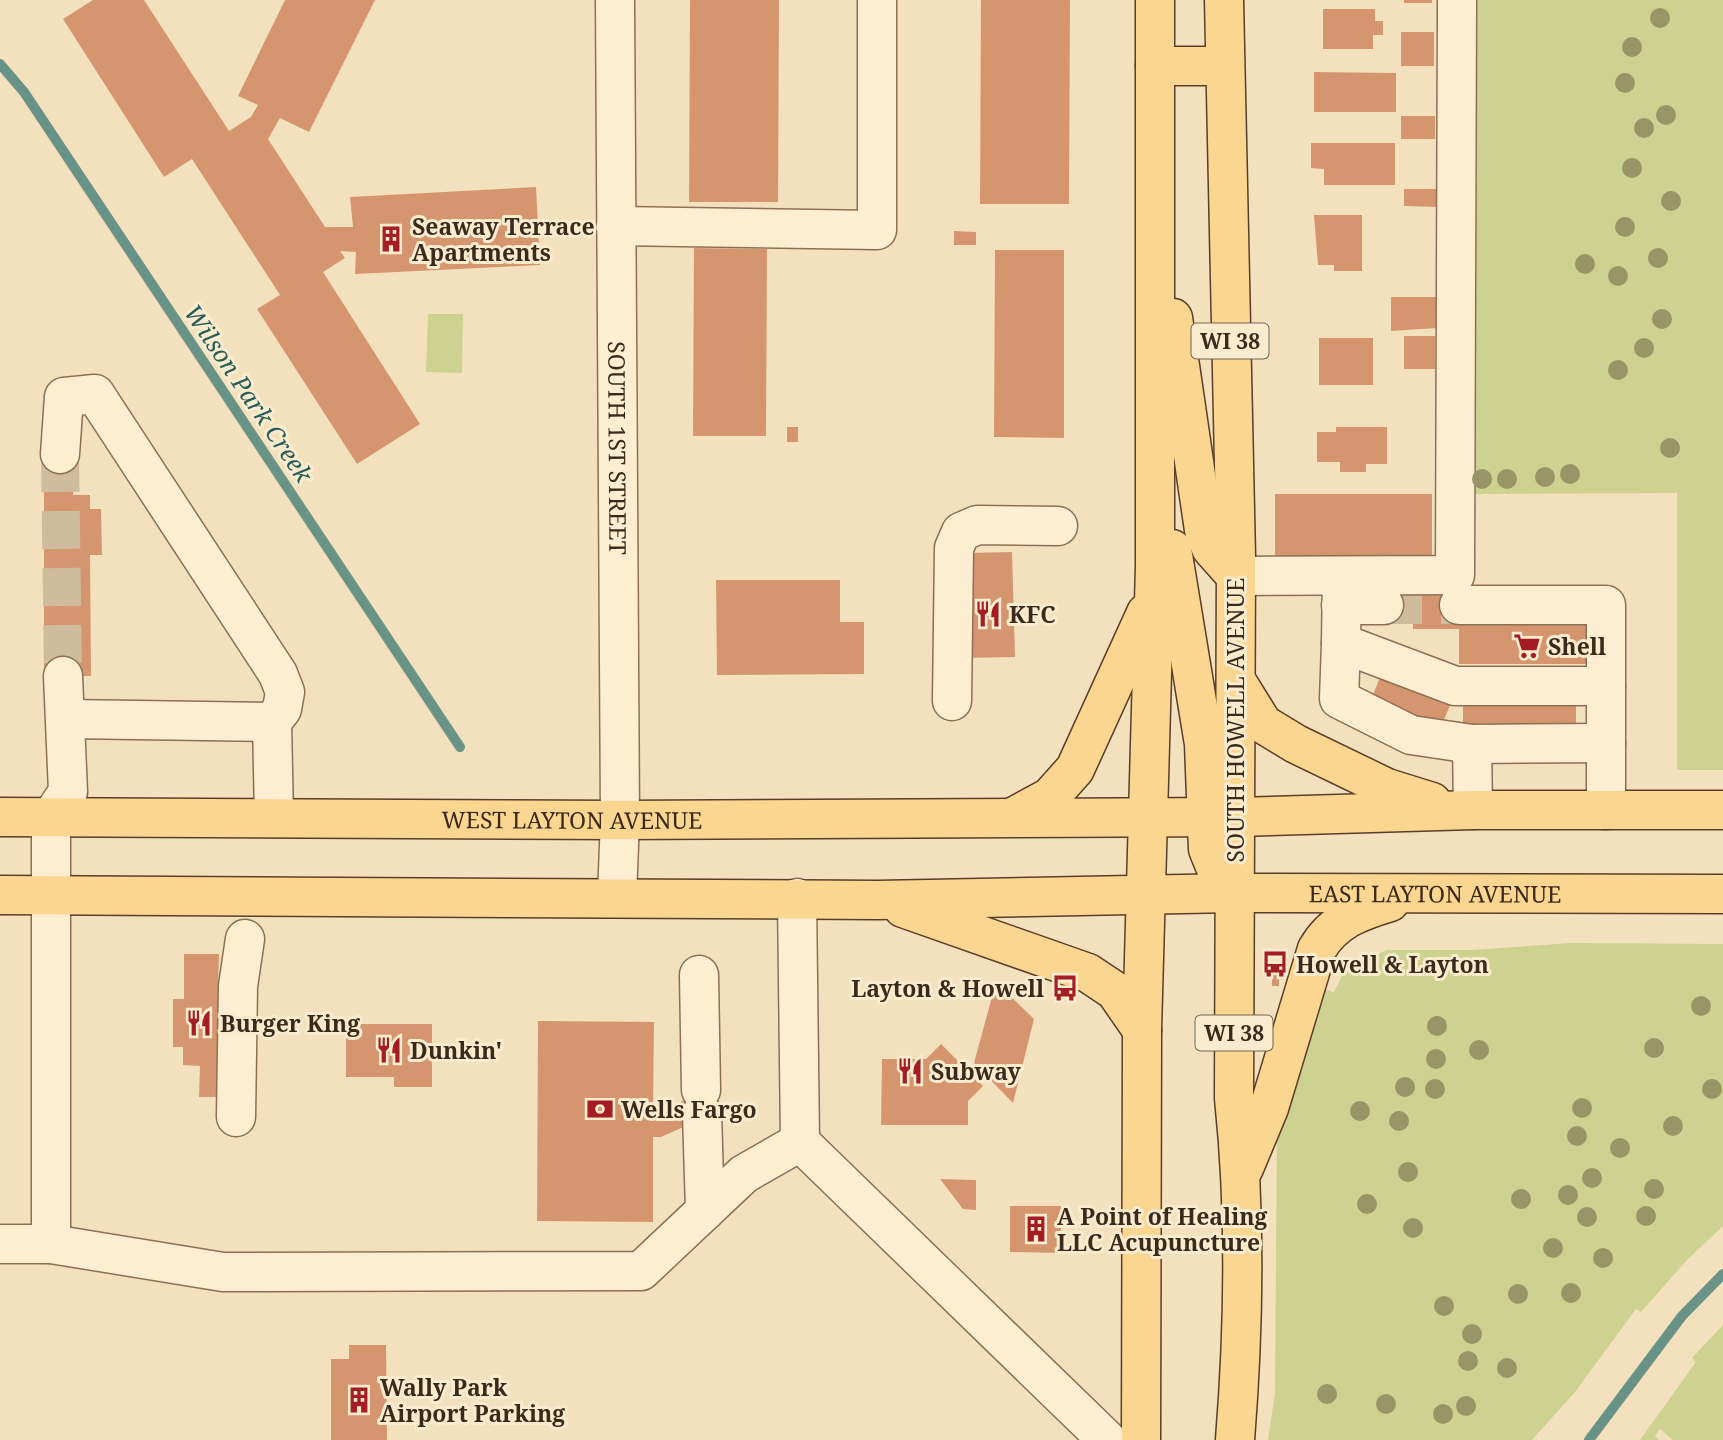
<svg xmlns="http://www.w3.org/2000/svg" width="1723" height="1440" font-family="'Noto Serif',serif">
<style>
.green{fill:#cdd290}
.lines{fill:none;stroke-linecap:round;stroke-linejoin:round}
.stream{stroke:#689386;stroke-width:10}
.building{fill:#d5966f}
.minor-tunnel{stroke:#cebc9d;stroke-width:38;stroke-dasharray:38 19;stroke-linecap:butt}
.minor-casing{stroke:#8d7054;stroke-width:41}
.major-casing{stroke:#5a3e29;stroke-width:41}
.minor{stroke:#fdeed2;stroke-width:38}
.major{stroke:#fbd691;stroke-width:38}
.tree{fill:#989667}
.labels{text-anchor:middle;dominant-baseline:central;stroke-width:6;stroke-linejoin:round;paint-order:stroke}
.shield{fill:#f9ebce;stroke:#746351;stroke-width:2}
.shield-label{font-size:21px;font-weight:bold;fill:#3b291b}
.poi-label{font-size:23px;font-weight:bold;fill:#3b291b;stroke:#f9ebce;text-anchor:start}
.street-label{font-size:23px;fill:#3b291b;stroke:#f9ebce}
.water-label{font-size:24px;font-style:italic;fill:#285c57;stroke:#f9ebce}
</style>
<rect width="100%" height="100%" fill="#f3e1be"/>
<g class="green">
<path d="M 1469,0 L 1723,0 L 1723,770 L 1677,770 L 1677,493 L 1467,494 Z"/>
<path d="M 428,314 L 463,314 L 462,373 L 426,372 Z"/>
<path d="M 1571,943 L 1723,944 L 1723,1226 L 1686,1261 L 1641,1312 L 1636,1309 L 1575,1392 L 1532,1440 L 1268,1440 L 1275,1393 L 1277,1125 L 1320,988 L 1334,992 L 1342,976 L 1355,963 L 1387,950 L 1472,950 Z"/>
<path d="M 1723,1325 L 1723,1440 L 1673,1440 L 1660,1429 L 1655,1436 L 1659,1440 L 1640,1440 L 1696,1362 L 1692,1358 Z"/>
</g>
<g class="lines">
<g class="stream">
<path d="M 0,64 L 24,92 L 460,747"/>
<path d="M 1589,1440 L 1682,1316 L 1723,1274"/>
</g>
</g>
<g class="building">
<path d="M 93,0 L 144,0 L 229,131 L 251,117 L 258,105 L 238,96 L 285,0 L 375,0 L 309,132 L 280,118 L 268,139 L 325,227 L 353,227 L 350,197 L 536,187 L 540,265 L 355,274 L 356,252 L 340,251 L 345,258 L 323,272 L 420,424 L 357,464 L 257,309 L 280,295 L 192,159 L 164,177 L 63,19 Z"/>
<path d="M 690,0 L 779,0 L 778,202 L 689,202 Z"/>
<path d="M 981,0 L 1070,0 L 1069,204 L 980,204 Z"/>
<rect x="1404" y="0" width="28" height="3"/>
<path d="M 1323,9 L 1375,9 L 1375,21 L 1383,21 L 1383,35 L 1373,35 L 1373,49 L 1323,49 Z"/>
<rect x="1401" y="32" width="33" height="34"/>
<path d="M 1314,72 L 1396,73 L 1396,112 L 1314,112 Z"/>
<rect x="1401" y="116" width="34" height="23"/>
<path d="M 1311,143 L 1395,143 L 1395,185 L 1324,185 L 1324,169 L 1311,168 Z"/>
<path d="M 1404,189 L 1438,189 L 1438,207 L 1404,206 Z"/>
<path d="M 1314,215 L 1362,215 L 1362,271 L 1334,271 L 1334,265 L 1318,265 Z"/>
<path d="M 954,231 L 976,232 L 976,245 L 954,245 Z"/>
<path d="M 694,248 L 767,249 L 766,436 L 693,436 Z"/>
<path d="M 995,250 L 1064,250 L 1064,438 L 994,437 Z"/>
<path d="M 1391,297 L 1437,297 L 1437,328 L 1391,331 Z"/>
<rect x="1404" y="336" width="31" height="33"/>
<rect x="1319" y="338" width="54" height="47"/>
<rect x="787" y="427" width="11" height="15"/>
<path d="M 1336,427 L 1387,427 L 1387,464 L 1366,464 L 1366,472 L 1340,472 L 1340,462 L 1317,462 L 1317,432 L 1336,432 Z"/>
<path d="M 44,454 L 73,454 L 73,495 L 90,495 L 90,509 L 101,509 L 102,555 L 90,555 L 91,676 L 44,676 Z"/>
<path d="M 1275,494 L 1432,494 L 1432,560 L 1275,559 Z"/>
<path d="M 1012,552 L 1015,657 L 962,658 L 965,553 Z"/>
<path d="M 716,580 L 840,580 L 840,622 L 864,622 L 864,674 L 717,675 Z"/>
<path d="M 1384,592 L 1459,592 L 1594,613 L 1594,664 L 1459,664 L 1459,629 L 1413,629 L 1413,615 L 1384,615 Z"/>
<path d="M 1384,667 L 1454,696 L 1440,729 L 1371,700 Z"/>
<path d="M 1463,696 L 1576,697 L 1576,733 L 1463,732 Z"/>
<path d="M 184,954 L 219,954 L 218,985 L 225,985 L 224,1097 L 199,1097 L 200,1066 L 183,1065 L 183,1047 L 173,1047 L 173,999 L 184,999 Z"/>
<rect x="1272" y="971" width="7" height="15"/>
<path d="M 996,982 L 1034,1019 L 1013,1103 L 974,1063 Z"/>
<path d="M 538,1021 L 654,1022 L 653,1109 L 664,1109 L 710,1089 L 719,1111 L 661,1137 L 653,1137 L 653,1222 L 537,1221 Z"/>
<path d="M 346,1024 L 432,1024 L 432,1087 L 394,1087 L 394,1077 L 346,1077 Z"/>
<path d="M 941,1044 L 983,1086 L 968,1101 L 968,1125 L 881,1125 L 882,1059 L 926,1059 Z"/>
<path d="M 940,1179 L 976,1180 L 976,1210 L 963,1209 Z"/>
<path d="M 1010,1206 L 1061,1206 L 1061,1253 L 1010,1252 Z"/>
<path d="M 349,1345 L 386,1345 L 387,1440 L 331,1440 L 331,1359 L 349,1359 Z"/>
</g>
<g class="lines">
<g class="minor-tunnel">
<path d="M 60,454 L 63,676"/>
<path d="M 1384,605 L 1459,605"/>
</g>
<g class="minor-casing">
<g id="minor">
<path id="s1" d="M 615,0 L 620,820 L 617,896"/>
<path d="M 616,226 L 877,230 L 877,0"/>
<path d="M 60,454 L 64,397 L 95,394 L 278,674 L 285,692 L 282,709 L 272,722 L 274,818"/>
<path d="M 1236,576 L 1455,575 L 1457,0"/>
<path d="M 1342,576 L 1341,643 L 1455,686 L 1606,686 L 1606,810"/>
<path d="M 1341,605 L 1384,605"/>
<path d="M 1459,605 L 1606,605 L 1606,686"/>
<path d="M 1341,643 L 1339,699 L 1411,735 L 1472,744 L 1473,810"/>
<path d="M 952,701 L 954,548 L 961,532 L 977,525 L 1058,526"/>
<path d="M 68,719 L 272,722"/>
<path d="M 1472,744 L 1606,743"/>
<path d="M 797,898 L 800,1142"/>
<path d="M 699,975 L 701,1090"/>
<path d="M 702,1113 L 705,1211"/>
<path d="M 236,1117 L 238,986 L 245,939"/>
<path d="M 0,1244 L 51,1244 L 51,817 L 68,792 L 63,676"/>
<path d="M 51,1244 L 223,1272 L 641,1271 L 744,1174 L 800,1142 L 1107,1440"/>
</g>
</g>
<g class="major-casing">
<g id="major">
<path d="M 1224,0 L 1236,557 L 1234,1098 C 1246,1211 1244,1327 1235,1440"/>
<path d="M 1155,66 L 1223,66"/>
<path d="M 1173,318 L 1204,530 L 1211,548 L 1236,576"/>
<path d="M 1172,549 L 1204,744 L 1208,849 L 1219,876 L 1234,893"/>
<path d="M 1237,682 L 1263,724 L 1296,744 L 1387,788 L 1432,802"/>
<path id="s2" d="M 0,817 L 620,820 L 1236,817 L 1473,810 L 1723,810"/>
<path d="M 1013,817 L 1050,797 L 1075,769 L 1146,613"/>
<path id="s3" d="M 0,895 L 878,900 L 1234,893 L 1723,894"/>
<path d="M 903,908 L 1088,973 L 1115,991 L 1142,1030"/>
<path d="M 1244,1168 L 1269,1108 L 1317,949 C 1334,920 1360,911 1390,902"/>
<path d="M 1141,1440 L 1142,1030 L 1155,566 L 1155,0"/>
</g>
</g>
<use href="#minor" class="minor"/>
<use href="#major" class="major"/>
</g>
<g class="tree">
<circle cx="1660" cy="18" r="10"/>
<circle cx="1632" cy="47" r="10"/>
<circle cx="1625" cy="83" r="10"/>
<circle cx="1666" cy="115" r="10"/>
<circle cx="1644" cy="128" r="10"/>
<circle cx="1632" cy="168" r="10"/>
<circle cx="1671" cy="201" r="10"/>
<circle cx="1625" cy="227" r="10"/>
<circle cx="1658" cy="258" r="10"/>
<circle cx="1585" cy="264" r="10"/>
<circle cx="1618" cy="276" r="10"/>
<circle cx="1662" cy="319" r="10"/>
<circle cx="1644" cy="348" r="10"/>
<circle cx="1618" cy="370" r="10"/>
<circle cx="1670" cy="448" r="10"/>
<circle cx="1570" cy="474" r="10"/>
<circle cx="1545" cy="477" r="10"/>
<circle cx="1482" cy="479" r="10"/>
<circle cx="1507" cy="479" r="10"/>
<circle cx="1701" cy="1006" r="10"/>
<circle cx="1437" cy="1026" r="10"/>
<circle cx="1654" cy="1048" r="10"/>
<circle cx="1479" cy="1050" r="10"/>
<circle cx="1436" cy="1059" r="10"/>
<circle cx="1405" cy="1087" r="10"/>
<circle cx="1435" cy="1089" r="10"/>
<circle cx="1712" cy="1089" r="10"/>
<circle cx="1582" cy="1108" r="10"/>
<circle cx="1360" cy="1111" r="10"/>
<circle cx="1399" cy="1121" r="10"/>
<circle cx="1673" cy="1126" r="10"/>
<circle cx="1577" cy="1136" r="10"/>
<circle cx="1620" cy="1148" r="10"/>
<circle cx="1408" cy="1172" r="10"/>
<circle cx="1592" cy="1178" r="10"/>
<circle cx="1654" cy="1189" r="10"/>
<circle cx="1568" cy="1195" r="10"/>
<circle cx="1521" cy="1199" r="10"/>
<circle cx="1367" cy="1204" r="10"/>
<circle cx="1646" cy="1216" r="10"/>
<circle cx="1587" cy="1217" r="10"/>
<circle cx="1413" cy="1228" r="10"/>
<circle cx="1553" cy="1248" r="10"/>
<circle cx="1603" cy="1258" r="10"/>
<circle cx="1571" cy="1293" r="10"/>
<circle cx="1518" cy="1294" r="10"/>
<circle cx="1444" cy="1306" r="10"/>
<circle cx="1472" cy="1334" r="10"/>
<circle cx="1468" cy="1361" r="10"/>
<circle cx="1507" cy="1368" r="10"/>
<circle cx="1327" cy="1394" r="10"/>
<circle cx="1386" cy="1404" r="10"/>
<circle cx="1466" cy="1406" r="10"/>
<circle cx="1443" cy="1414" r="10"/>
</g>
<defs>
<g id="building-bare" transform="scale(2.1)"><path d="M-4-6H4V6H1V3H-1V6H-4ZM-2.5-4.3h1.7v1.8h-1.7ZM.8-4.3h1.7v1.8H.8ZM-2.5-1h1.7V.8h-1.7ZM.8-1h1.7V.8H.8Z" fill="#a31d23" stroke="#f9ebce" stroke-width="2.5" paint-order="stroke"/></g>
<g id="restaurant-bare" transform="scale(2.1)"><path d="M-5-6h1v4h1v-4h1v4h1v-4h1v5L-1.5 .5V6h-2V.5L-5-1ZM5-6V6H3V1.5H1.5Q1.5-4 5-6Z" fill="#a31d23" stroke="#f9ebce" stroke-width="2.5" paint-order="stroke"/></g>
<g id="supermarket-bare" transform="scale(2.1)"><path d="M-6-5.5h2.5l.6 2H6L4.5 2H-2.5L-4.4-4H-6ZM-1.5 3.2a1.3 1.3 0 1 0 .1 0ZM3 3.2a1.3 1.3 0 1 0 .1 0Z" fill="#a31d23" stroke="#f9ebce" stroke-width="2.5" paint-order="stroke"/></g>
<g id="bus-bare" transform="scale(2.1)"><path d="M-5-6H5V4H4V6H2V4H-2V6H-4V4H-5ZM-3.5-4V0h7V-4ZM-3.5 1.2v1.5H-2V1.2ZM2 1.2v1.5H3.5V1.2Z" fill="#a31d23" stroke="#f9ebce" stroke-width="2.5" paint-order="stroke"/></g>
<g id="bank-bare" transform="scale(2.1)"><path d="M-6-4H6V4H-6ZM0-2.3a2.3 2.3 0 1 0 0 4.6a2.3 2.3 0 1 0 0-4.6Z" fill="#a31d23" stroke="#f9ebce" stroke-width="2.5" paint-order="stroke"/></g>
</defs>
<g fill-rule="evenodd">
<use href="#building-bare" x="391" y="239"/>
<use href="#restaurant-bare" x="988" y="614"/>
<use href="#supermarket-bare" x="1527" y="646"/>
<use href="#bus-bare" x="1275" y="964"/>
<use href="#bus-bare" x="1065" y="988"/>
<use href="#restaurant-bare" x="199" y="1023"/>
<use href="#restaurant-bare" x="389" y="1050"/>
<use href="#restaurant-bare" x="910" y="1071"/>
<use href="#bank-bare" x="600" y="1109"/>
<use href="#building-bare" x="1036" y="1229"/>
<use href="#building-bare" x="359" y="1400"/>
</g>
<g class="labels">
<g class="shield">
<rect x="1191.5" y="323.5" width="77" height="35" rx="5"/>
<rect x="1195.5" y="1015.5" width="77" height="35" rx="5"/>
</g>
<g class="shield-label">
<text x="1230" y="341">WI 38</text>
<text x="1234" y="1033">WI 38</text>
</g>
<g class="poi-label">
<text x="412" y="226">Seaway Terrace<tspan x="412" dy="26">Apartments</tspan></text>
<text x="1009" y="614">KFC</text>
<text x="1548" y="646">Shell</text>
<text x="1296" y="964">Howell &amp; Layton</text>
<text x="1044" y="988" text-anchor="end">Layton &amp; Howell</text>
<text x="220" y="1023">Burger King</text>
<text x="410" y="1050">Dunkin'</text>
<text x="931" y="1071">Subway</text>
<text x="621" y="1109">Wells Fargo</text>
<text x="1057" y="1216">A Point of Healing<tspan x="1057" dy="26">LLC Acupuncture</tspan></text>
<text x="380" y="1387">Wally Park<tspan x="380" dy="26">Airport Parking</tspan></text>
</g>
<g class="street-label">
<text stroke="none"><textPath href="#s1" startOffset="448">SOUTH 1ST STREET</textPath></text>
<text transform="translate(1235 720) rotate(-90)">SOUTH HOWELL AVENUE</text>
<text stroke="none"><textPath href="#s2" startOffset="572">WEST LAYTON AVENUE</textPath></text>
<text stroke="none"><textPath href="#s3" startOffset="1435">EAST LAYTON AVENUE</textPath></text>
</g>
<g class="water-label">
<text transform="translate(249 393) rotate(56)">Wilson Park Creek</text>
</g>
</g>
</svg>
